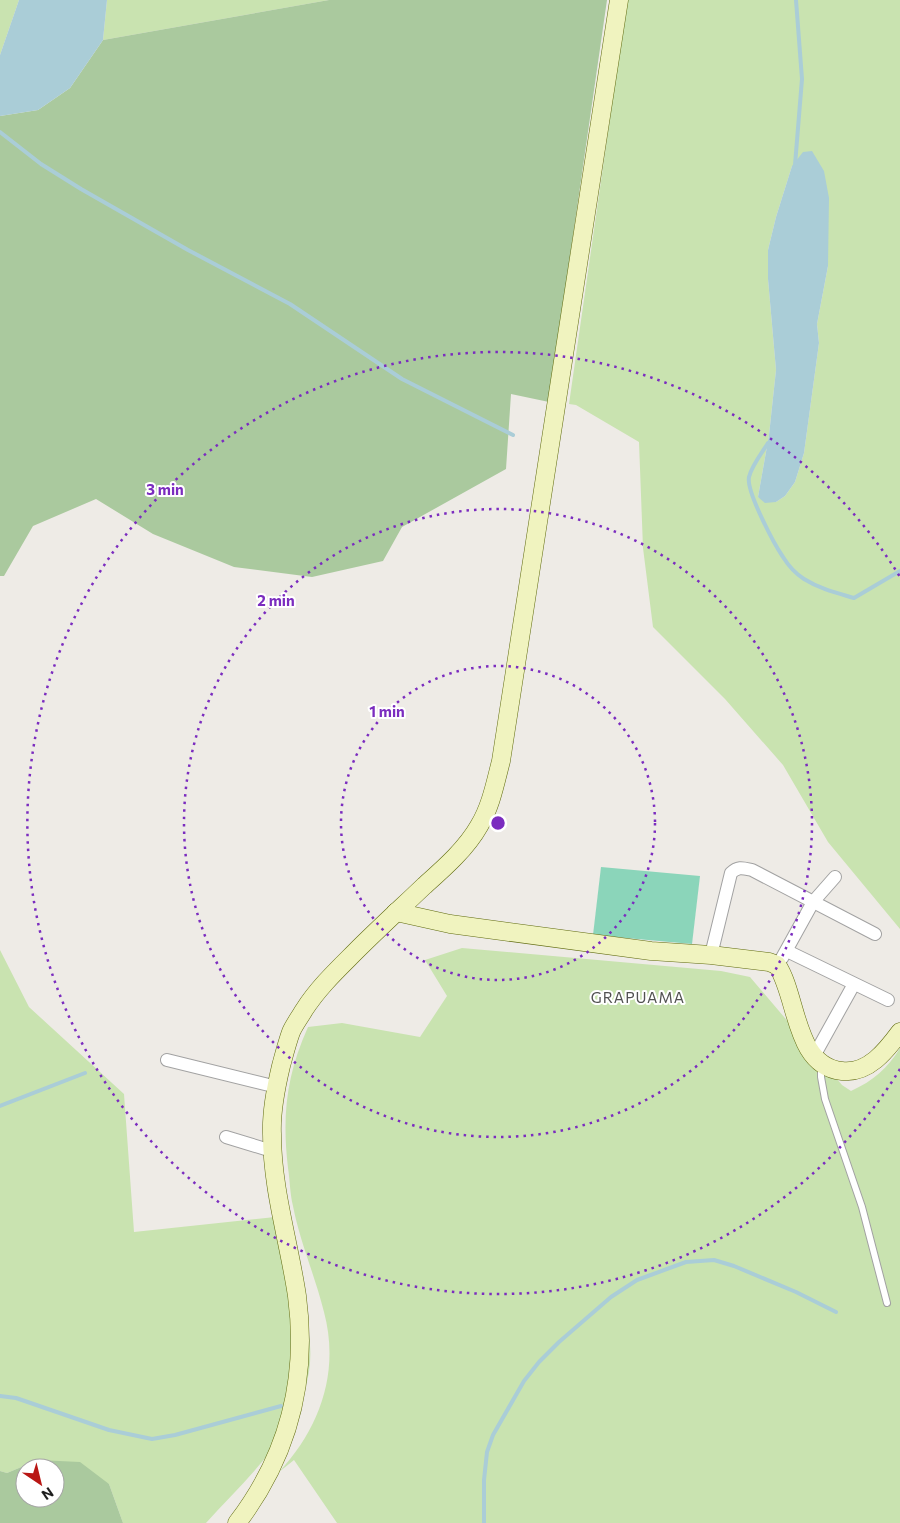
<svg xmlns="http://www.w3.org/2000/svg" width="900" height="1523" font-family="Commissioner,sans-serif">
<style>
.grass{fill:#c9e3b0;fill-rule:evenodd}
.forest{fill:#aac99e;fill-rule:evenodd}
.pitch{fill:#8bd5ba}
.water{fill:#aacdd7}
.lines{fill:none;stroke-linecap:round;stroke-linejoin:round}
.stream{stroke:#aacdd7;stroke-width:4}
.lane-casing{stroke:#a2a2a2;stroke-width:8}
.street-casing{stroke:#a2a2a2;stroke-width:14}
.secondary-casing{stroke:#606b10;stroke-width:19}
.lane{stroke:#fff;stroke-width:6}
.street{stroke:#fff;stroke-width:12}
.secondary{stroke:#f0f3bf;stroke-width:18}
.ring{fill:none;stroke:#7b2cbf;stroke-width:2.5;stroke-dasharray:2.5 5}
.labels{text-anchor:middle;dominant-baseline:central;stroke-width:4;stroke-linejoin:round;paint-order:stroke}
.quarter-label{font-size:15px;letter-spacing:1px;fill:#515151;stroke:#fff}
.centre{fill:#7b2cbf;stroke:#fff;stroke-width:2.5}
.ring-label{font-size:15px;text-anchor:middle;font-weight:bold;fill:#7b2cbf;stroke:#fff;stroke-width:4;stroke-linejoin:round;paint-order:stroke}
</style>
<rect width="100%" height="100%" fill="#eeebe6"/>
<g class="grass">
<path d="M 0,0 L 19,0 L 0,55 Z"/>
<path d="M 107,0 L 329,0 L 103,40 Z"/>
<path d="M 627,0 L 900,0 L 900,929 L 828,842 L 783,765 L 725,699 L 653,627 L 643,548 L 639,442 L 576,405 L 569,404 ZM 792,166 L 828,266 L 817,324 L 819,343 L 804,453 L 795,482 L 785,496 L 776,502 L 758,497 L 769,435 L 776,370 L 768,279 L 768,250 L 776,217 Z"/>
<path d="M 462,948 L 721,971 L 750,977 L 842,1085 L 851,1091 C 873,1081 888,1068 900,1048 L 900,1523 L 337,1523 L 294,1460 L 279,1472 C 320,1428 340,1372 324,1312 C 315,1276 300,1242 293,1206 C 290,1194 290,1181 288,1168 C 282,1116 286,1076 308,1027 L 342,1023 L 420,1037 L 447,996 L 425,960 Z"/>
<path d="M 0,950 L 29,1007 L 124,1094 L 134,1232 L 275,1217 C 283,1243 290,1268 298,1294 C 301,1306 306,1318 308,1330 C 324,1411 255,1469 206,1523 L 123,1523 L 109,1484 L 38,1460 L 7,1473 L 0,1471 Z"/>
</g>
<g class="forest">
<path d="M 329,0 L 607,0 L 549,402 L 511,394 L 506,469 L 402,527 L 383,561 L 312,577 L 234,567 L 153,534 L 96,499 L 33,526 L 4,576 L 0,576 L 0,116 L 38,110 L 70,88 L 103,40 Z"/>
<path d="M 38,1460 L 80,1462 L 109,1484 L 123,1523 L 0,1523 L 0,1471 L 7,1473 ZM 25,1468 L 55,1468 L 55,1498 L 25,1498 Z"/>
</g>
<path class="pitch" d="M 601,867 L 700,876 L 692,944 L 593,935 Z"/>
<g class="water">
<path d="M 19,0 L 107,0 L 103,40 L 70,88 L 38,110 L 0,116 L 0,55 Z"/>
<path d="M 812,151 L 824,171 L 829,198 L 828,266 L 817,324 L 819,343 L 804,453 L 795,482 L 785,496 L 776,502 L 765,503 L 758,497 L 769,435 L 776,370 L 768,279 L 768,250 L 776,217 L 792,166 L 803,152 Z"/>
</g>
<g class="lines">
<g class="stream">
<path d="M 0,132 L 41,164 L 81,189 L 188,250 L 290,304 L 402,379 L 513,435"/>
<path d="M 795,165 L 802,79 L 796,0"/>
<path d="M 768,443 C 762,453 752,465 749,477 C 746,491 774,544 783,557 C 788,565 796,574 804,579 C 820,589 837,593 854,598 L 900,571"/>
<path d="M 0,1106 L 85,1073"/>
<path d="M 0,1396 L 16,1398 L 109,1430 L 152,1439 L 175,1435 L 281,1406"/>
<path d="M 484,1523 L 484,1480 L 487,1452 L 493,1435 L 524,1381 L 539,1362 L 559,1342 L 611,1297 L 637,1280 L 686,1262 L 714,1260 L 734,1266 L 796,1292 L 836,1312"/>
</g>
<g class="lane-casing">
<path id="lane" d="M 821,1065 L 821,1077 L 825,1099 L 862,1207 L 887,1303"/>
</g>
<g class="street-casing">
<g id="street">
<path d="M 787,951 L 888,1000"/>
<path d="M 711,955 L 731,873 C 738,866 743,868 752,870 L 875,934"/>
<path d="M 782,958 L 813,902 L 835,877"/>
<path d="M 814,1056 L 854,984"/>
<path d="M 167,1060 L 277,1087"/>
<path d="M 226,1137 L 272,1151"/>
</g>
</g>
<g class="secondary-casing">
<g id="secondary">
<path d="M 396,912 L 450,924 L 651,951 L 711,955 L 769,962 L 777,965 C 798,997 794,1066 842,1071 C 868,1074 886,1051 900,1032"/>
<path d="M 237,1523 C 288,1456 308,1379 297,1296 C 289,1242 272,1189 272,1134 C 271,1112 276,1087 281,1066 C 284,1055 287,1043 291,1032 C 294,1025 300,1017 304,1010 C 318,988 337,970 355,952 C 378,929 401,908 424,886 C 443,869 466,849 479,826 C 491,806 495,784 501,761 L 619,0"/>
</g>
</g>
<use href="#lane" class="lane"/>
<use href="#street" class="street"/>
<use href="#secondary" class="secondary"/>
</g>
<g class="ring">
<circle cx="498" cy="823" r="157"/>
<circle cx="498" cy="823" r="314"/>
<path d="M900 1069A471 471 0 1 1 900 577"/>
</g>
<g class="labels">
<g class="quarter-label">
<text x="638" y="997">GRAPUAMA</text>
</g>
</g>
<circle cx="498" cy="823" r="8" class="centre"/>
<g class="ring-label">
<text x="165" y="495">3 min</text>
<text x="276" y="606">2 min</text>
<text x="387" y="717">1 min</text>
</g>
<g transform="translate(40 1483) rotate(145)"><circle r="24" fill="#ffffff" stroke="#a5a5a5"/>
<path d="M0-4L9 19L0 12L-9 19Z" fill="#b91714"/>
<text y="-8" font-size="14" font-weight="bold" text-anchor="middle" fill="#1e1e1e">N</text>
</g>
</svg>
